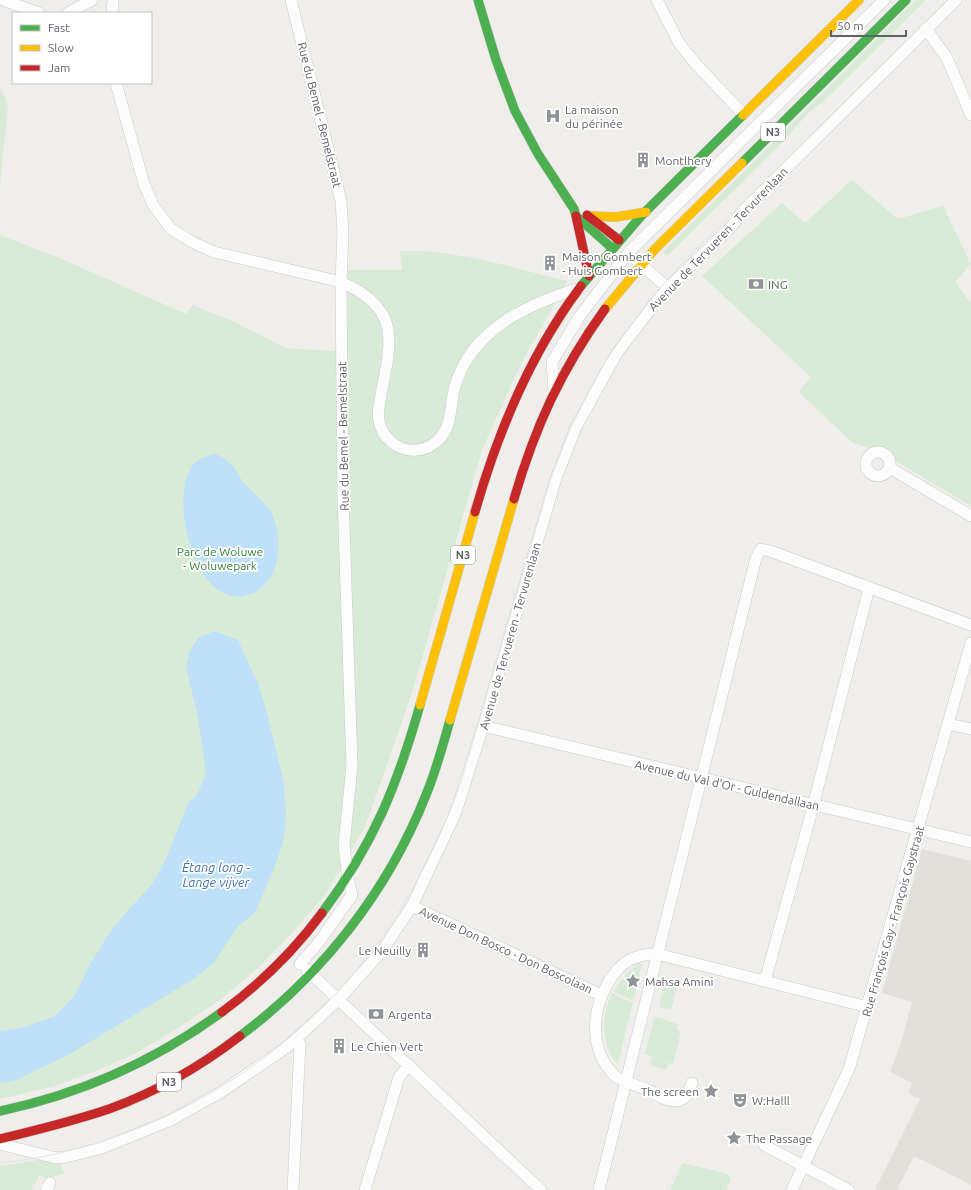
<svg xmlns="http://www.w3.org/2000/svg" width="971" height="1190" font-family="Ubuntu,sans-serif">
<style>
.education{fill:#e2e0da}
.green{fill:#d8ebd6}
.water{fill:#bfe0f9}
.lines{fill:none;stroke-linecap:round;stroke-linejoin:round}
.street-casing{stroke:#cbcccc;stroke-width:12}
.fast-casing{stroke:#cacacb;stroke-width:10}
.slow-casing{stroke:#cacacb;stroke-width:10}
.jam-casing{stroke:#cacacb;stroke-width:10}
.street{stroke:#fdfcfc;stroke-width:11}
.fast{stroke:#4caf50;stroke-width:9}
.slow{stroke:#ffc107;stroke-width:9}
.jam{stroke:#c62828;stroke-width:9}
.tram{stroke:#e4e4e4;stroke-width:1}
.labels{text-anchor:middle;dominant-baseline:central;stroke-width:3.5;stroke-linejoin:round;paint-order:stroke}
.shield{fill:#fff;stroke:#8f9295;stroke-width:1}
.shield-label{font-size:11px;font-weight:bold;fill:#5f6368}
.poi-label{font-size:12px;fill:#5f6368;stroke:#fff;text-anchor:start}
.street-label{font-size:12px;fill:#5f6368;stroke:#fff}
.park-label{font-size:12px;fill:#348238;stroke:#fff}
.water-label{font-size:13px;font-style:italic;fill:#4174aa;stroke:#fff}
</style>
<rect width="100%" height="100%" fill="#efeeea"/>
<path class="education" d="M 922,849 L 971,861 L 971,1185 L 914,1156 L 897,1190 L 875,1190 L 920,1099 L 908,1093 L 912,1083 L 890,1072 L 901,1043 L 912,1002 L 882,993 Z"/>
<g class="green">
<path d="M 916,0 L 926,0 L 825,100 L 807,114 L 779,146 L 667,256 L 663,252 Z"/>
<path d="M 0,88 L 8,104 L 0,186 Z"/>
<path d="M 852,180 L 898,219 L 943,206 L 971,264 L 955,282 L 971,303 L 971,506 L 879,451 L 853,443 L 799,392 L 811,377 L 702,276 L 782,203 L 805,223 Z"/>
<path d="M 0,235 L 64,260 L 186,314 L 193,305 L 237,323 L 285,348 L 347,352 L 345,270 L 402,270 L 400,251 C 456,249 513,268 567,281 L 521,364 L 482,450 L 411,696 L 365,827 L 325,895 L 293,932 L 257,969 L 221,999 L 180,1027 L 136,1053 L 98,1070 L 58,1085 L 0,1099 Z"/>
<path d="M 639,963 L 642,964 L 633,1001 L 613,991 L 626,974 Z"/>
<path d="M 666,978 L 678,982 L 671,1010 L 659,1007 Z"/>
<path d="M 612,993 L 633,1003 L 618,1064 C 614,1061 611,1056 609,1051 C 601,1031 603,1013 612,993 Z"/>
<path d="M 655,1016 L 677,1024 L 677,1030 L 681,1031 L 673,1064 L 668,1063 L 666,1070 L 650,1065 L 652,1056 L 645,1054 Z"/>
<path d="M 45,1159 L 58,1162 L 65,1173 L 47,1179 L 40,1175 L 31,1190 L 0,1190 L 0,1166 Z"/>
<path d="M 683,1163 L 728,1174 L 731,1179 L 726,1190 L 670,1190 Z"/>
</g>
<g class="water">
<path d="M 216,454 C 221,457 227,460 231,464 C 236,469 239,476 243,482 C 250,490 265,502 270,510 C 286,539 281,589 244,596 C 194,605 169,498 192,466 C 198,458 207,456 216,454 Z"/>
<path d="M 214,631 L 238,640 L 259,686 L 268,717 L 284,784 L 286,814 L 284,839 L 276,863 L 255,913 L 238,926 L 213,964 L 192,980 L 70,1054 L 16,1080 L 0,1083 L 0,1031 L 25,1027 L 55,1016 L 75,995 L 89,966 L 106,938 L 121,918 L 152,884 L 163,865 L 189,802 L 197,795 L 206,773 L 198,717 L 186,668 L 189,653 L 198,638 Z"/>
</g>
<g class="lines">
<g class="street-casing">
<g id="street">
<path d="M 3,0 L 39,13"/>
<path d="M 291,0 L 341,201 L 343,232 L 341,282 L 343,495 L 352,766 L 344,845 L 348,878 L 352,895 L 319,942 L 300,964"/>
<path d="M 657,0 L 679,43 L 695,63 L 743,114"/>
<path d="M 68,13 L 92,0"/>
<path d="M 112,13 L 113,0"/>
<path d="M 926,29 L 947,58 L 971,115"/>
<path d="M 116,83 L 144,184 L 153,205 L 171,229 L 192,242 L 214,252 L 341,282 C 408,311 388,349 379,407 C 373,439 409,464 436,442 C 454,427 449,406 455,386 C 472,329 528,304 580,288"/>
<path d="M 637,261 L 668,288"/>
<path d="M 554,391 L 552,362 L 579,317 L 628,253 L 884,0"/>
<circle cx="878" cy="464" r="12"/>
<path d="M 890,468 L 971,516"/>
<path d="M 948,724 L 971,729"/>
<path d="M 483,726 L 971,842"/>
<path d="M 412,906 L 601,995"/>
<path d="M 307,970 L 541,1190"/>
<path d="M 765,981 L 811,814 L 869,588"/>
<path d="M 692,1083 C 689,1090 688,1097 680,1100 C 668,1104 656,1094 646,1089 C 638,1086 618,1080 613,1074 C 589,1048 592,1011 608,983 C 620,962 634,954 657,954 L 868,1007"/>
<path d="M 0,1144 L 56,1158 L 66,1157 L 102,1148 L 171,1120 L 221,1092 L 287,1047 L 339,999 L 382,951 L 412,906 L 456,812 L 483,726 L 556,478 L 576,427 L 617,353 L 650,310 L 668,288 L 732,226 L 742,212 L 956,0"/>
<path d="M 764,1145 L 849,1190"/>
<path d="M 46,1190 L 50,1183"/>
<path d="M 293,1190 L 300,1044 L 295,1039"/>
<path d="M 365,1190 L 399,1077 L 409,1065"/>
<path d="M 599,1190 L 756,558 L 761,549 L 770,551 L 971,625"/>
<path d="M 792,1190 L 849,1069 L 971,643"/>
</g>
</g>
<g class="fast-casing">
<g id="fast">
<path d="M 478,0 L 496,60 L 515,111 L 538,154 L 574,209 L 576,216 L 612,248"/>
<path d="M 742,163 L 906,0"/>
<path d="M 581,286 L 642,215 L 743,115"/>
<path d="M 322,913 C 373,845 397,786 420,705"/>
<path d="M 240,1036 C 323,974 388,891 426,795 C 436,771 443,745 450,720"/>
<path d="M 0,1111 C 81,1094 155,1061 222,1012"/>
</g>
</g>
<g class="slow-casing">
<g id="slow">
<path d="M 743,115 L 859,0"/>
<path d="M 590,216 L 616,217 L 646,212"/>
<path d="M 605,309 L 655,249 L 742,163"/>
<path d="M 420,705 L 475,512"/>
<path d="M 450,720 L 514,499"/>
</g>
</g>
<g class="jam-casing">
<g id="jam">
<path d="M 587,215 L 619,240"/>
<path d="M 576,216 L 589,276"/>
<path d="M 514,499 C 535,427 561,370 605,309"/>
<path d="M 475,512 C 498,431 530,354 581,286"/>
<path d="M 222,1012 C 260,984 294,951 322,913"/>
<path d="M 0,1139 C 37,1130 74,1121 109,1109 C 156,1092 201,1066 240,1036"/>
</g>
</g>
<use href="#street" class="street"/>
<use href="#fast" class="fast"/>
<use href="#slow" class="slow"/>
<use href="#jam" class="jam"/>
<path class="tram" d="M 0,1163 C 155,1147 305,1055 391,924 C 421,879 444,830 462,779 L 551,478 L 571,427 L 599,372 L 613,350 L 647,303 L 683,262 L 947,0"/>
</g>
<defs>
<g id="hospital-bare" transform="scale(1.2)"><path d="M-5-5h3v3.5h4V-5h3V5h-3V1.5h-4V5h-3Z" fill="#919496" stroke="#fff" stroke-width="2.5" paint-order="stroke"/></g>
<g id="building-bare" transform="scale(1.2)"><path d="M-4-6H4V6H1V3H-1V6H-4ZM-2.5-4.3h1.7v1.8h-1.7ZM.8-4.3h1.7v1.8H.8ZM-2.5-1h1.7V.8h-1.7ZM.8-1h1.7V.8H.8Z" fill="#919496" stroke="#fff" stroke-width="2.5" paint-order="stroke"/></g>
<g id="bank-bare" transform="scale(1.2)"><path d="M-6-4H6V4H-6ZM0-2.3a2.3 2.3 0 1 0 0 4.6a2.3 2.3 0 1 0 0-4.6Z" fill="#919496" stroke="#fff" stroke-width="2.5" paint-order="stroke"/></g>
<g id="sight-bare" transform="scale(1.2)"><path d="M0-6L1.8-2.2L6-1.7L2.9 1.2L3.7 5.4L0 3.3L-3.7 5.4L-2.9 1.2L-6-1.7L-1.8-2.2Z" fill="#919496" stroke="#fff" stroke-width="2.5" paint-order="stroke"/></g>
<g id="theatre-bare" transform="scale(1.2)"><path d="M-5-5.5Q0-4 5-5.5V0Q5 5 0 6Q-5 5-5 0ZM-3.3-2.5H-1v1.5H-3.3ZM1-2.5H3.3v1.5H1ZM-2.8 1Q0 5.5 2.8 1Z" fill="#919496" stroke="#fff" stroke-width="2.5" paint-order="stroke"/></g>
</defs>
<g fill-rule="evenodd">
<use href="#hospital-bare" x="553" y="116"/>
<use href="#building-bare" x="643" y="160"/>
<use href="#building-bare" x="550" y="263"/>
<use href="#bank-bare" x="756" y="284"/>
<use href="#building-bare" x="423" y="950"/>
<use href="#sight-bare" x="633" y="981"/>
<use href="#bank-bare" x="376" y="1014"/>
<use href="#building-bare" x="339" y="1046"/>
<use href="#sight-bare" x="711" y="1091"/>
<use href="#theatre-bare" x="740" y="1100"/>
<use href="#sight-bare" x="734" y="1138"/>
</g>
<g class="labels">
<g class="shield">
<rect x="761" y="123" width="24" height="18" rx="3"/>
<rect x="451" y="546" width="24" height="18" rx="3"/>
<rect x="157" y="1073" width="24" height="18" rx="3"/>
</g>
<g class="shield-label">
<text x="773" y="132">N3</text>
<text x="463" y="555">N3</text>
<text x="169" y="1082">N3</text>
</g>
<g class="poi-label">
<text x="565" y="109">La maison<tspan x="565" dy="14">du périnée</tspan></text>
<text x="655" y="160">Montlhery</text>
<text x="562" y="256">Maison Gombert<tspan x="562" dy="14">- Huis Gombert</tspan></text>
<text x="768" y="284">ING</text>
<text x="411" y="950" text-anchor="end">Le Neuilly</text>
<text x="645" y="981">Mahsa Amini</text>
<text x="388" y="1014">Argenta</text>
<text x="351" y="1046">Le Chien Vert</text>
<text x="699" y="1091" text-anchor="end">The screen</text>
<text x="752" y="1100">W:Halll</text>
<text x="746" y="1138">The Passage</text>
</g>
<g class="street-label">
<text transform="translate(320 115) rotate(76)">Rue du Bemel - Bemelstraat</text>
<text transform="translate(718 239) rotate(-46)">Avenue de Tervueren - Tervurenlaan</text>
<text transform="translate(343 436) rotate(-91)">Rue du Bemel - Bemelstraat</text>
<text transform="translate(510 636) rotate(-74)">Avenue de Tervueren - Tervurenlaan</text>
<text transform="translate(727 785) rotate(13)">Avenue du Val d'Or - Guldendallaan</text>
<text transform="translate(893 921) rotate(-74)">Rue François Gay - François Gaystraat</text>
<text transform="translate(506 950) rotate(25)">Avenue Don Bosco - Don Boscolaan</text>
</g>
<g class="park-label">
<text x="220" y="551">Parc de Woluwe<tspan x="220" dy="14">- Woluwepark</tspan></text>
</g>
<g class="water-label">
<text x="216" y="867">Étang long -<tspan x="216" dy="15">Lange vijver</tspan></text>
</g>
</g>
<rect x="12" y="12" width="140" height="72" fill="#ffffff" stroke="#bfc1c3"/>
<rect x="20" y="25" width="20" height="6" fill="#4caf50" stroke="#bfc1c3"/>
<text x="48" y="32" font-size="12" fill="#5f6368">Fast</text>
<rect x="20" y="45" width="20" height="6" fill="#ffc107" stroke="#bfc1c3"/>
<text x="48" y="52" font-size="12" fill="#5f6368">Slow</text>
<rect x="20" y="65" width="20" height="6" fill="#c62828" stroke="#bfc1c3"/>
<text x="48" y="72" font-size="12" fill="#5f6368">Jam</text>
<path d="M831 30v6h75v-6" fill="none" stroke="#5f6368" stroke-width="2"/>
<text x="837" y="30" font-size="12" fill="#5f6368" stroke="#ffffff" stroke-width="3" paint-order="stroke">50 m</text>
</svg>
